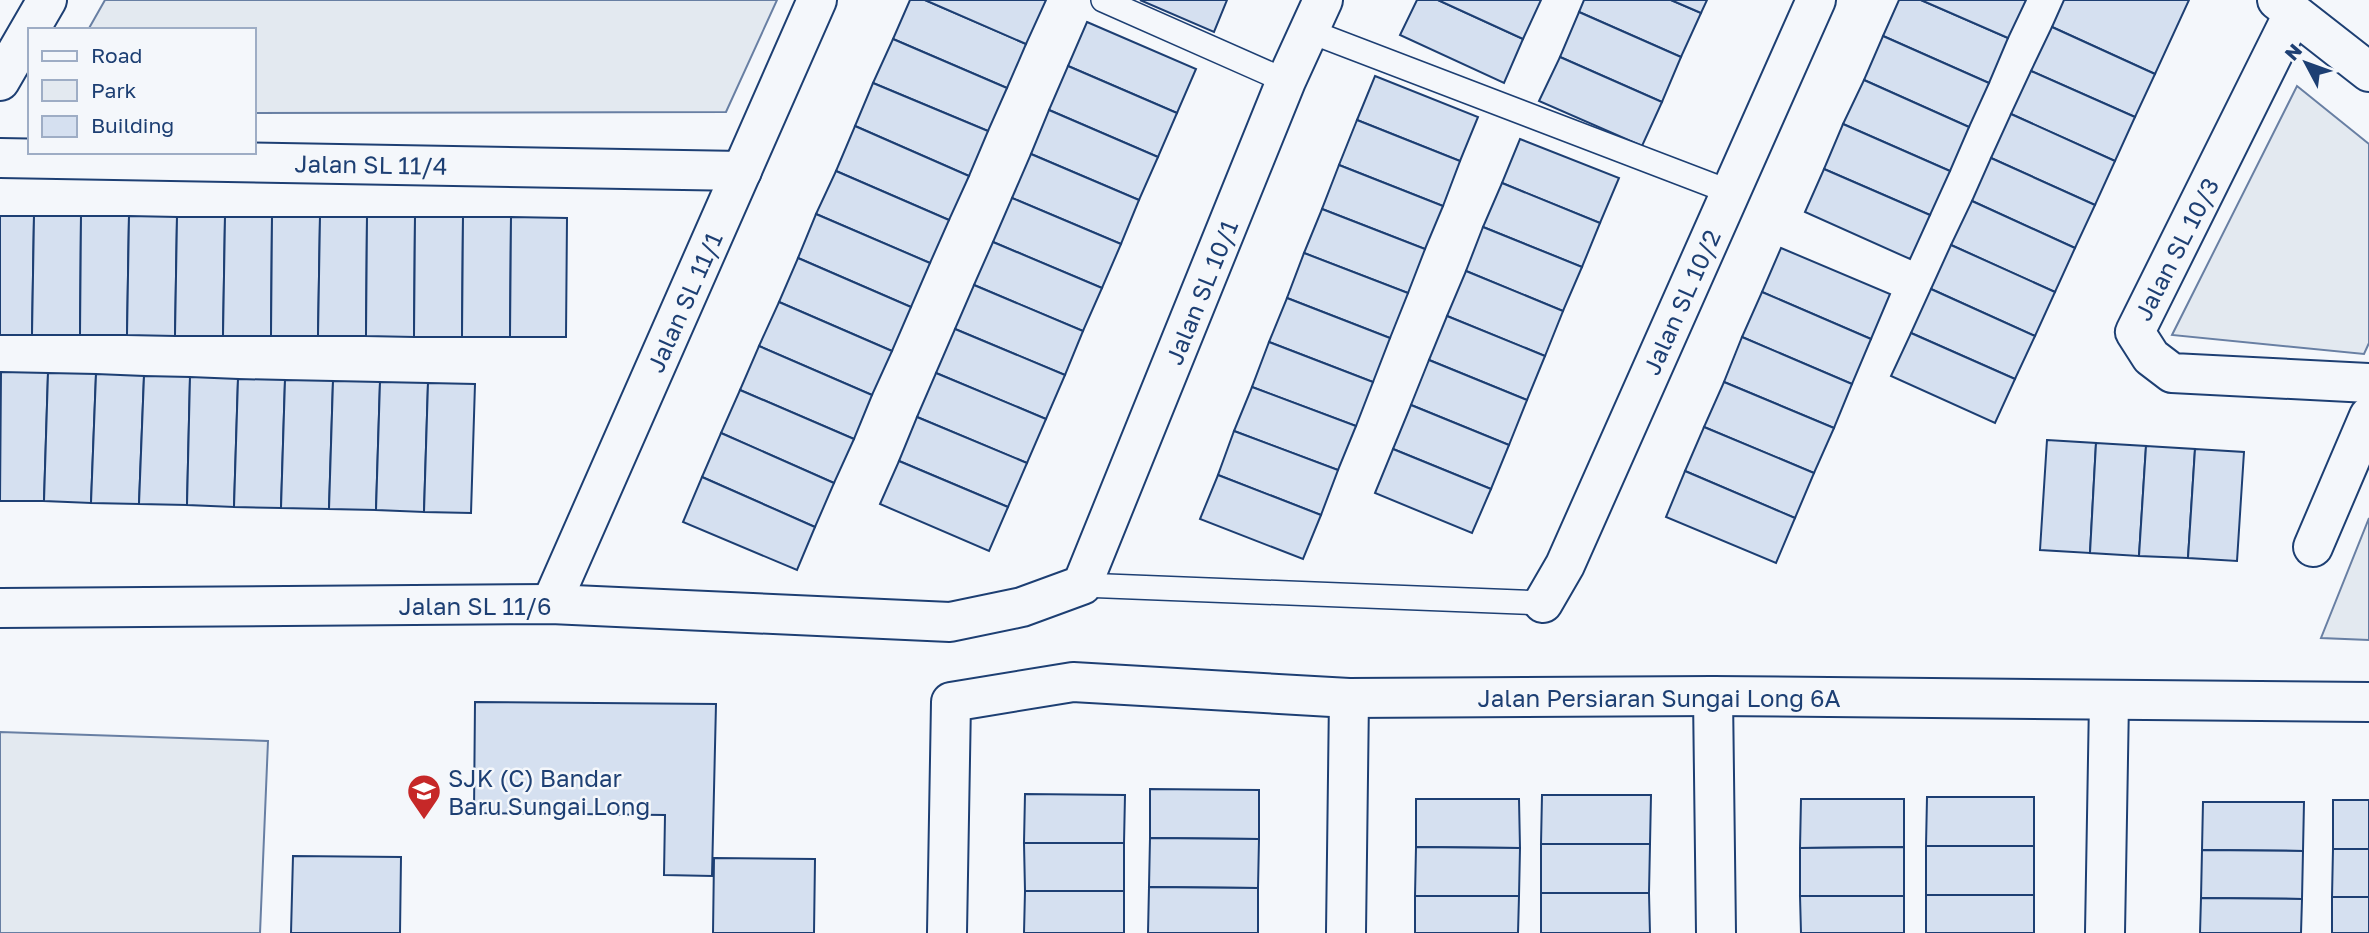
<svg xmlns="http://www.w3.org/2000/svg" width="2369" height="933" font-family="'Golos Text',sans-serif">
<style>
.green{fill:#e3e9f0;stroke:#687fa3;stroke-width:2}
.building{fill:#d5e0f0;stroke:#1d3f73;stroke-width:2}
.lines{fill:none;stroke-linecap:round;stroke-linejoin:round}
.lane-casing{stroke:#1d3f73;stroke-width:26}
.street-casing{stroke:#1d3f73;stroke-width:42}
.lane{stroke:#f4f7fb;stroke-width:23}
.street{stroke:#f4f7fb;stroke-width:38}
.labels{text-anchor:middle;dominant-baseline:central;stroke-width:5;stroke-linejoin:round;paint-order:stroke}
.street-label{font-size:24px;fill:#1d3f73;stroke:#f4f7fb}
.poi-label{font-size:24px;fill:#1d3f73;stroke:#f4f7fb;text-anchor:start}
</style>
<rect width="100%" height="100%" fill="#f4f7fb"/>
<g class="green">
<path d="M 105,0 L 777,0 L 726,112 L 254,113 L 254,30 L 88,30 Z"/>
<path d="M 2297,86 L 2369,144 L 2369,343 L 2364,354 L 2172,335 Z"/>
<path d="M 2369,518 L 2369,640 L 2321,638 Z"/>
<path d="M 0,732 L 268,741 L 260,933 L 0,933 Z"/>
</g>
<g class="building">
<path d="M 910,0 L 925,0 L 1026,44 L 1007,88 L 893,39 Z"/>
<path d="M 925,0 L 1046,0 L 1026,44 Z"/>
<path d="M 1140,0 L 1227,0 L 1214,32 Z"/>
<path d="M 1417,0 L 1438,0 L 1523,39 L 1504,83 L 1400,35 Z"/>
<path d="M 1438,0 L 1541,0 L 1523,39 Z"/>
<path d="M 1584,0 L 1671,0 L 1701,13 L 1681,57 L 1579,12 Z"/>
<path d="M 1671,0 L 1707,0 L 1701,13 Z"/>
<path d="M 1899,0 L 1921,0 L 2008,38 L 1989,83 L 1883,36 Z"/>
<path d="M 1921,0 L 2026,0 L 2008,38 Z"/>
<path d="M 2064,0 L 2189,0 L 2155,74 L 2052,27 Z"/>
<path d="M 1579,12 L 1681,57 L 1662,102 L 1560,57 Z"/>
<path d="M 1087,22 L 1196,69 L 1177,113 L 1068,66 Z"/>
<path d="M 2052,27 L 2155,74 L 2135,117 L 2031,71 Z"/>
<path d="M 1883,36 L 1989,83 L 1969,127 L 1864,80 Z"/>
<path d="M 893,39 L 1007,88 L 988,131 L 873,83 Z"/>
<path d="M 1560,57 L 1662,102 L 1642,146 L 1539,101 Z"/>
<path d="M 1068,66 L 1177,113 L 1158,157 L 1049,110 Z"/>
<path d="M 2031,71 L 2135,117 L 2115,161 L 2011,114 Z"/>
<path d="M 1375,76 L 1478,117 L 1460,161 L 1357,120 Z"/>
<path d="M 1864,80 L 1969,127 L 1950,171 L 1843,124 Z"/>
<path d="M 873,83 L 988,131 L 969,176 L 855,126 Z"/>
<path d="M 1049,110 L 1158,157 L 1139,200 L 1031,154 Z"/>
<path d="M 2011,114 L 2115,161 L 2095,205 L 1991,158 Z"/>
<path d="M 1357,120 L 1460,161 L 1443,206 L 1339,165 Z"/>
<path d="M 1843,124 L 1950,171 L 1930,215 L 1824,169 Z"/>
<path d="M 855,126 L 969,176 L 949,220 L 836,171 Z"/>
<path d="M 1520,139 L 1619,178 L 1600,223 L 1502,183 Z"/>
<path d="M 1031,154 L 1139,200 L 1121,244 L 1012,198 Z"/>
<path d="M 1991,158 L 2095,205 L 2075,248 L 1972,201 Z"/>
<path d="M 1339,165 L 1443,206 L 1425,249 L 1322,209 Z"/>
<path d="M 1824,169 L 1930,215 L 1910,259 L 1805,212 Z"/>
<path d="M 836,171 L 949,220 L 930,263 L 816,214 Z"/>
<path d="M 1502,183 L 1600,223 L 1582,267 L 1483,227 Z"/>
<path d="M 1012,198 L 1121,244 L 1102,288 L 993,242 Z"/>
<path d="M 1972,201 L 2075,248 L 2055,292 L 1951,245 Z"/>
<path d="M 1322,209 L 1425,249 L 1408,293 L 1304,253 Z"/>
<path d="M 816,214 L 930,263 L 911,307 L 798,258 Z"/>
<path d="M 0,216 L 34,216 L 32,335 L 0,335 Z"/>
<path d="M 34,216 L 81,216 L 80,335 L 32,335 Z"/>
<path d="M 81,216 L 129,216 L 127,335 L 80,335 Z"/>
<path d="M 129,216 L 177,217 L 175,336 L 127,335 Z"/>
<path d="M 177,217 L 225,217 L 223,336 L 175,336 Z"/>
<path d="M 225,217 L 272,217 L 271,336 L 223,336 Z"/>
<path d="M 272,217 L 320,217 L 318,336 L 271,336 Z"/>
<path d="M 320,217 L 367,217 L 366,336 L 318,336 Z"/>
<path d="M 367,217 L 415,217 L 414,337 L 366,336 Z"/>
<path d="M 415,217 L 463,217 L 462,337 L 414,337 Z"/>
<path d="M 463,217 L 511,217 L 510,337 L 462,337 Z"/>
<path d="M 511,217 L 567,218 L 566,337 L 510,337 Z"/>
<path d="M 1483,227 L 1582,267 L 1563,311 L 1466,271 Z"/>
<path d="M 993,242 L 1102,288 L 1083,331 L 974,285 Z"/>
<path d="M 1951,245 L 2055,292 L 2035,336 L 1931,289 Z"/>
<path d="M 1781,248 L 1890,294 L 1871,339 L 1762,292 Z"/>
<path d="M 1304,253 L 1408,293 L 1390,338 L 1287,298 Z"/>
<path d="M 798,258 L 911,307 L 892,351 L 779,302 Z"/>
<path d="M 1466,271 L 1563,311 L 1545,356 L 1447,316 Z"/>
<path d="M 974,285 L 1083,331 L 1065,375 L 955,329 Z"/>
<path d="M 1931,289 L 2035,336 L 2015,379 L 1911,333 Z"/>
<path d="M 1762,292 L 1871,339 L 1852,384 L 1742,337 Z"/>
<path d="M 1287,298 L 1390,338 L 1373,382 L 1269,342 Z"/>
<path d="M 779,302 L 892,351 L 872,395 L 759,346 Z"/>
<path d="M 1447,316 L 1545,356 L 1527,400 L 1429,360 Z"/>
<path d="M 955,329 L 1065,375 L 1046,419 L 936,373 Z"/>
<path d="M 1911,333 L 2015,379 L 1995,423 L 1891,376 Z"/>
<path d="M 1742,337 L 1852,384 L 1834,428 L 1724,382 Z"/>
<path d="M 1269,342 L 1373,382 L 1356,426 L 1252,387 Z"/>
<path d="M 759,346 L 872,395 L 854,439 L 740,390 Z"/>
<path d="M 1429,360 L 1527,400 L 1509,445 L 1411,405 Z"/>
<path d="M 1,372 L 48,373 L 44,501 L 0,501 Z"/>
<path d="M 48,373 L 96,374 L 91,503 L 44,501 Z"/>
<path d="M 936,373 L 1046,419 L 1027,463 L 917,417 Z"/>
<path d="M 96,374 L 144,376 L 139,504 L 91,503 Z"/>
<path d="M 144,376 L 190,377 L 187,505 L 139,504 Z"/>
<path d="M 190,377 L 238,379 L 234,507 L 187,505 Z"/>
<path d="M 238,379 L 285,380 L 281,508 L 234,507 Z"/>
<path d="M 285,380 L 333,381 L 329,509 L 281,508 Z"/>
<path d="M 333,381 L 380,382 L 376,510 L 329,509 Z"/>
<path d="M 380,382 L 428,383 L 424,512 L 376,510 Z"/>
<path d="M 1724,382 L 1834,428 L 1814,473 L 1704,427 Z"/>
<path d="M 428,383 L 475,384 L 471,513 L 424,512 Z"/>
<path d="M 1252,387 L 1356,426 L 1338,470 L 1234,431 Z"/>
<path d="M 740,390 L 854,439 L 834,483 L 721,433 Z"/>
<path d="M 1411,405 L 1509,445 L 1491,489 L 1393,449 Z"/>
<path d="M 917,417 L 1027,463 L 1008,507 L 899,461 Z"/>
<path d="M 1704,427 L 1814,473 L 1795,518 L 1685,471 Z"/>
<path d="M 1234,431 L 1338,470 L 1321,515 L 1218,475 Z"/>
<path d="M 721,433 L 834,483 L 815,527 L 702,477 Z"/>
<path d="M 2047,440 L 2096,443 L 2090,553 L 2040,550 Z"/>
<path d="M 2096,443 L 2146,446 L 2139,556 L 2090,553 Z"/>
<path d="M 2146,446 L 2195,449 L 2188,558 L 2139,556 Z"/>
<path d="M 1393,449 L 1491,489 L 1472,533 L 1375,493 Z"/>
<path d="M 2195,449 L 2244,452 L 2237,561 L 2188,558 Z"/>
<path d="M 899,461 L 1008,507 L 989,551 L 880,504 Z"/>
<path d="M 1685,471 L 1795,518 L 1776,563 L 1666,517 Z"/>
<path d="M 1218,475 L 1321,515 L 1303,559 L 1200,519 Z"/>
<path d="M 702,477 L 815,527 L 797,570 L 683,522 Z"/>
<path d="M 475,702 L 716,704 L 712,876 L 664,875 L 665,815 L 474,813 Z"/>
<path d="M 1150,789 L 1259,790 L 1259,839 L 1150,838 Z"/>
<path d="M 1025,794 L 1125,795 L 1124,843 L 1024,843 Z"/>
<path d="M 1542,795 L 1651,795 L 1650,844 L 1541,844 Z"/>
<path d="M 1927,797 L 2034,797 L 2034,846 L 1926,846 Z"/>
<path d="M 1416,799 L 1519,799 L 1520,848 L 1416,847 Z"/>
<path d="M 1801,799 L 1904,799 L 1904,847 L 1800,848 Z"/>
<rect x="2333" y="800" width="36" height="49"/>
<path d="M 2203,802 L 2304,802 L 2303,851 L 2202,850 Z"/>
<path d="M 1150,838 L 1259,839 L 1258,888 L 1149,887 Z"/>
<path d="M 1024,843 L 1124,843 L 1124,891 L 1025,891 Z"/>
<path d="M 1541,844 L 1650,844 L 1649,893 L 1541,893 Z"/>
<rect x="1926" y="846" width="108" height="49"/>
<path d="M 1416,847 L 1520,848 L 1519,896 L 1415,896 Z"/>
<path d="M 1904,847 L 1904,896 L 1800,896 L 1800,848 Z"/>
<path d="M 2333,849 L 2369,849 L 2369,897 L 2332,897 Z"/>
<path d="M 2202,850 L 2303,851 L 2302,899 L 2201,898 Z"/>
<path d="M 293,856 L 401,857 L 400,933 L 291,933 Z"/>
<path d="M 714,858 L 815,859 L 814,933 L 713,933 Z"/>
<path d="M 1149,887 L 1258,888 L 1258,933 L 1148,933 Z"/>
<path d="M 1025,891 L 1124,891 L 1124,933 L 1024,933 Z"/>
<path d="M 1541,893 L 1649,893 L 1650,933 L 1541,933 Z"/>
<rect x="1926" y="895" width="108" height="38"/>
<path d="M 1415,896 L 1519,896 L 1518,933 L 1415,933 Z"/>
<path d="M 1800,896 L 1904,896 L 1904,933 L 1801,933 Z"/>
<rect x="2332" y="897" width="37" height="36"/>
<path d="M 2201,898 L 2302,899 L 2301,933 L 2200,933 Z"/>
</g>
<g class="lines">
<g class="lane-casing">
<g id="lane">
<path d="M 1103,0 L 1286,81"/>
<path d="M 1309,31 L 1730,192"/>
<path d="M 1082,585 L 1543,603"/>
</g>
</g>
<g class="street-casing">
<g id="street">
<path d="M 2277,0 L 2369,72"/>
<path d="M 2293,14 L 2135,332 L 2151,357 L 2172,373 L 2369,383"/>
<path d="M 0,81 L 47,0"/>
<path d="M 0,158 L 742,171"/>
<path d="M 2313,547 L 2369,416"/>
<path d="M 1543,603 L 1565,565 L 1816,0"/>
<path d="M 551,604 L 817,0"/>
<path d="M 0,608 L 551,604 L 950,622 L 1022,607 L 1082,585 L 1286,81 L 1323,0"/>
<path d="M 1713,696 L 1716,933"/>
<path d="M 947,933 L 951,702 L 1073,682 L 1349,698 L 1713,696 L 2369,702"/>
<path d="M 1346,933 L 1349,698"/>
<path d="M 2105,933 L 2109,701"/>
</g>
</g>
<use href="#lane" class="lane"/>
<use href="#street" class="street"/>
</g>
<defs>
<g id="school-pin" transform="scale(1.75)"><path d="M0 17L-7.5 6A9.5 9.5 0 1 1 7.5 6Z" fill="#c62828" stroke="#f4f7fb"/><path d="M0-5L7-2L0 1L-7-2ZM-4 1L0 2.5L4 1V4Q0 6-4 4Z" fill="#fff"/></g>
</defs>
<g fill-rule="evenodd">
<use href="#school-pin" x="424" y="791"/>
</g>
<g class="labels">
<g class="street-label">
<text transform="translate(371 164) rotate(1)">Jalan SL 11/4</text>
<text transform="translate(2176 249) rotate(-63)">Jalan SL 10/3</text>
<text transform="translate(1201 292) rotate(-68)">Jalan SL 10/1</text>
<text transform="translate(684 302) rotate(-66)">Jalan SL 11/1</text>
<text transform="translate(1681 302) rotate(-66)">Jalan SL 10/2</text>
<text x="475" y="605">Jalan SL 11/6</text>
<text x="1659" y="697">Jalan Persiaran Sungai Long 6A</text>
</g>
<g class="poi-label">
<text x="448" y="777">SJK (C) Bandar<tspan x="448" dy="28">Baru Sungai Long</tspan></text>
</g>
</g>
<rect x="28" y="28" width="228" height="126" fill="#f4f7fb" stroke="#9eadc5" stroke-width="2"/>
<rect x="42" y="51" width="35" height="10" fill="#f4f7fb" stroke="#9eadc5" stroke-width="2"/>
<text x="91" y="63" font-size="21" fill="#1d3f73">Road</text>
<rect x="42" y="80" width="35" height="21" fill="#e3e9f0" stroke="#9eadc5" stroke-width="2"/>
<text x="91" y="98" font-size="21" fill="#1d3f73">Park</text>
<rect x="42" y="116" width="35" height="21" fill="#d5e0f0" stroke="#9eadc5" stroke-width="2"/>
<text x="91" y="133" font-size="21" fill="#1d3f73">Building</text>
<g transform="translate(2306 63) rotate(311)" stroke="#f4f7fb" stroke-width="5" paint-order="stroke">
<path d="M0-5L12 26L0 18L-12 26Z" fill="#1d3f73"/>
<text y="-10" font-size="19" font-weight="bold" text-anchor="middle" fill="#1d3f73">N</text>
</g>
</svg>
